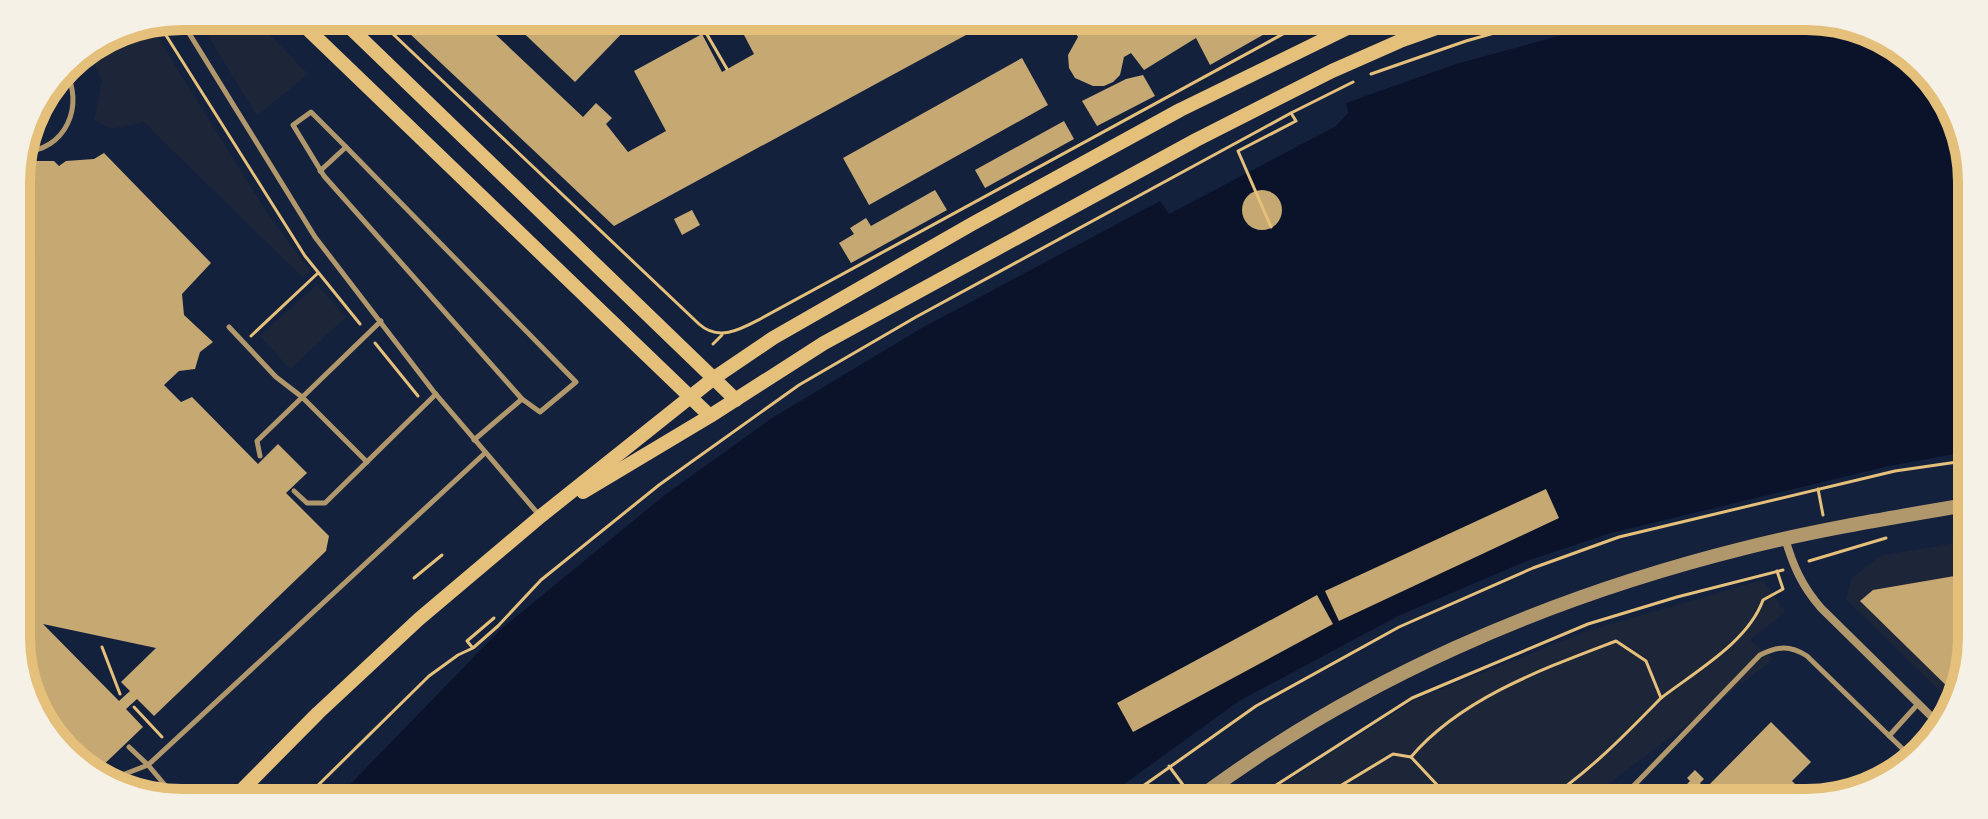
<svg xmlns="http://www.w3.org/2000/svg" width="1988" height="819" font-family="'IBM Plex Sans',sans-serif">
<style>
.green{fill:#1d2539}
.water{fill:#0b132b}
.building{fill:#c6a872;fill-rule:evenodd}
.lines{fill:none;stroke-linecap:round;stroke-linejoin:round}
.path{stroke:#e5c07b;stroke-width:3}
.service{stroke:#b1986c;stroke-width:5}
.minor{stroke:#b1986c;stroke-width:8}
.tertiary{stroke:#b1986c;stroke-width:14}
.secondary{stroke:#e5c07b;stroke-width:14}
.rim{fill:none;stroke:#e5c07b;stroke-width:10}
</style>
<rect width="100%" height="100%" fill="#14213d"/>
<g class="green">
<path d="M 196,16 L 251,16 L 308,74 L 257,116 Z"/>
<path d="M 150,25 L 265,210 L 310,271 L 303,278 L 144,122 L 111,129 L 94,120 L 102,81 L 87,48 L 101,39 L 114,53 Z"/>
<path d="M 317,285 L 346,317 L 290,369 L 260,336 Z"/>
<path d="M 1972,540 L 1972,638 L 1960,700 L 1955,706 L 1846,599 L 1852,578 L 1880,556 Z"/>
<path d="M 1763,580 L 1785,612 L 1750,640 L 1774,659 L 1583,803 L 1253,803 L 1414,700 L 1590,630 Z"/>
</g>
<path class="water" d="M 1632,16 L 1806,16 L 1869,28 L 1937,81 L 1971,160 L 1971,451 L 1889,466 L 1611,533 L 1524,562 L 1398,616 L 1239,701 L 1098,803 L 332,803 L 501,629 L 666,494 L 772,418 L 920,329 L 1160,201 L 1169,214 L 1336,126 L 1348,113 L 1346,103 L 1456,64 Z"/>
<g class="building">
<path d="M 391,16 L 476,16 L 583,117 L 596,103 L 612,118 L 606,124 L 628,152 L 666,131 L 634,71 L 702,34 L 722,72 L 754,54 L 734,16 L 1001,16 L 614,226 Z"/>
<path d="M 514,16 L 622,16 L 631,24 L 575,82 L 510,20 Z"/>
<path d="M 1072,16 L 1296,16 L 1210,65 L 1196,38 L 1144,70 L 1131,53 L 1124,57 L 1120,75 L 1113,82 L 1104,86 L 1093,86 L 1075,78 L 1069,68 L 1068,55 L 1078,37 L 1068,18 Z"/>
<path d="M 1022,58 L 1048,105 L 869,205 L 843,158 Z"/>
<path d="M 1143,75 L 1155,96 L 1097,126 L 1082,101 L 1126,79 Z"/>
<path d="M 1064,121 L 1074,139 L 985,188 L 975,170 Z"/>
<path d="M 104,153 L 211,263 L 182,294 L 184,315 L 213,342 L 200,352 L 195,369 L 179,371 L 164,385 L 181,402 L 192,397 L 258,464 L 278,444 L 307,473 L 286,493 L 329,536 L 326,551 L 154,716 L 137,699 L 126,709 L 143,727 L 95,773 L 51,738 L 19,669 L 16,170 L 19,161 L 54,161 L 59,166 L 66,161 L 94,159 ZM 43,624 L 156,648 L 121,682 L 130,691 L 119,701 Z"/>
<path d="M 935,190 L 947,210 L 851,263 L 839,243 L 854,234 L 850,228 L 866,218 L 871,226 Z"/>
<circle cx="1262" cy="210" r="20"/>
<path d="M 692,210 L 700,225 L 682,235 L 674,219 Z"/>
<path d="M 1546,489 L 1559,518 L 1339,621 L 1325,591 Z"/>
<path d="M 1972,573 L 1972,638 L 1960,699 L 1860,601 L 1873,590 Z"/>
<path d="M 1317,595 L 1333,624 L 1133,732 L 1117,703 Z"/>
<path d="M 1771,722 L 1811,762 L 1792,781 L 1815,803 L 1684,803 L 1682,800 L 1677,803 L 1670,796 L 1675,790 L 1678,793 L 1690,781 L 1687,778 L 1695,770 L 1704,779 L 1700,783 L 1705,789 Z"/>
</g>
<g class="lines">
<g class="path">
<path d="M 374,16 L 699,324 C 719,342 741,329 762,318 L 1316,16"/>
<path d="M 157,21 L 305,256 L 360,324"/>
<path d="M 683,25 L 698,19 L 727,69"/>
<path d="M 1371,74 L 1466,41 L 1554,16"/>
<path d="M 1271,227 L 1238,151 L 1296,121 L 1291,113"/>
<path d="M 251,336 L 318,273"/>
<path d="M 375,343 L 418,396"/>
<path d="M 713,344 L 722,335"/>
<path d="M 1818,489 L 1823,515"/>
<path d="M 1809,561 L 1886,538"/>
<path d="M 414,578 L 442,555"/>
<path d="M 102,647 L 120,694"/>
<path d="M 472,647 L 467,641 L 494,618"/>
<path d="M 1661,698 C 1696,671 1748,642 1763,600 L 1783,589 L 1777,571"/>
<path d="M 134,707 L 162,737"/>
<path d="M 1411,757 C 1461,698 1545,668 1616,641 L 1646,661 L 1661,698 C 1624,736 1587,774 1542,803"/>
<path d="M 1169,766 L 1186,789"/>
<path d="M 300,803 L 429,676 L 458,655 L 473,648 L 498,626 L 541,580 L 659,485 L 799,385 L 916,317 L 1291,113 L 1353,82"/>
<path d="M 1119,803 L 1256,706 L 1399,627 L 1533,568 L 1619,537 L 1895,471 L 1971,460"/>
<path d="M 1248,803 L 1412,698 L 1588,624 L 1677,597 L 1783,570"/>
<path d="M 1312,803 L 1393,754 L 1411,757 L 1454,803"/>
</g>
<g class="service">
<path d="M 665,16 L 672,29"/>
<path d="M 179,17 L 315,237 L 434,392 L 540,516"/>
<path d="M 109,40 L 125,27"/>
<path d="M 311,112 L 346,147 L 576,382 L 540,412 L 522,399 L 324,176 L 293,125 Z"/>
<path d="M 21,152 C 66,152 86,104 64,68"/>
<path d="M 320,171 L 346,147"/>
<path d="M 229,327 L 276,377 L 302,397 L 367,462"/>
<path d="M 474,440 L 522,399"/>
<path d="M 260,456 L 257,441 L 381,321"/>
<path d="M 294,491 L 307,503 L 325,503 L 436,394"/>
<path d="M 1889,736 L 1917,705"/>
<path d="M 129,747 L 148,765 L 180,803"/>
<path d="M 110,784 L 117,777 L 148,765 L 485,453"/>
<path d="M 1617,803 L 1760,655 C 1778,646 1790,645 1807,656 L 1912,758"/>
</g>
<path class="minor" d="M 1785,538 C 1793,566 1802,586 1821,608 L 1940,725"/>
<path class="tertiary" d="M 1192,803 C 1355,680 1548,597 1745,548 C 1820,529 1896,517 1972,504"/>
<g class="secondary">
<path d="M 294,16 L 710,416"/>
<path d="M 338,16 L 736,400"/>
<path d="M 583,492 L 710,416 L 824,343 L 1196,140 L 1332,71 L 1400,41 L 1471,16"/>
<path d="M 229,803 L 318,713 L 419,619 L 541,516 L 714,378 L 773,338 L 972,224 L 1180,110 L 1372,16"/>
</g>
</g>
<path d="M0 0H1988V819H0ZM182 30H1806A152 152 0 0 1 1958 182V637A152 152 0 0 1 1806 789H182A152 152 0 0 1 30 637V182A152 152 0 0 1 182 30Z" fill="#f6f1e7" fill-rule="evenodd"/>
<path class="rim" d="M182 30H1806A152 152 0 0 1 1958 182V637A152 152 0 0 1 1806 789H182A152 152 0 0 1 30 637V182A152 152 0 0 1 182 30Z"/>
</svg>
